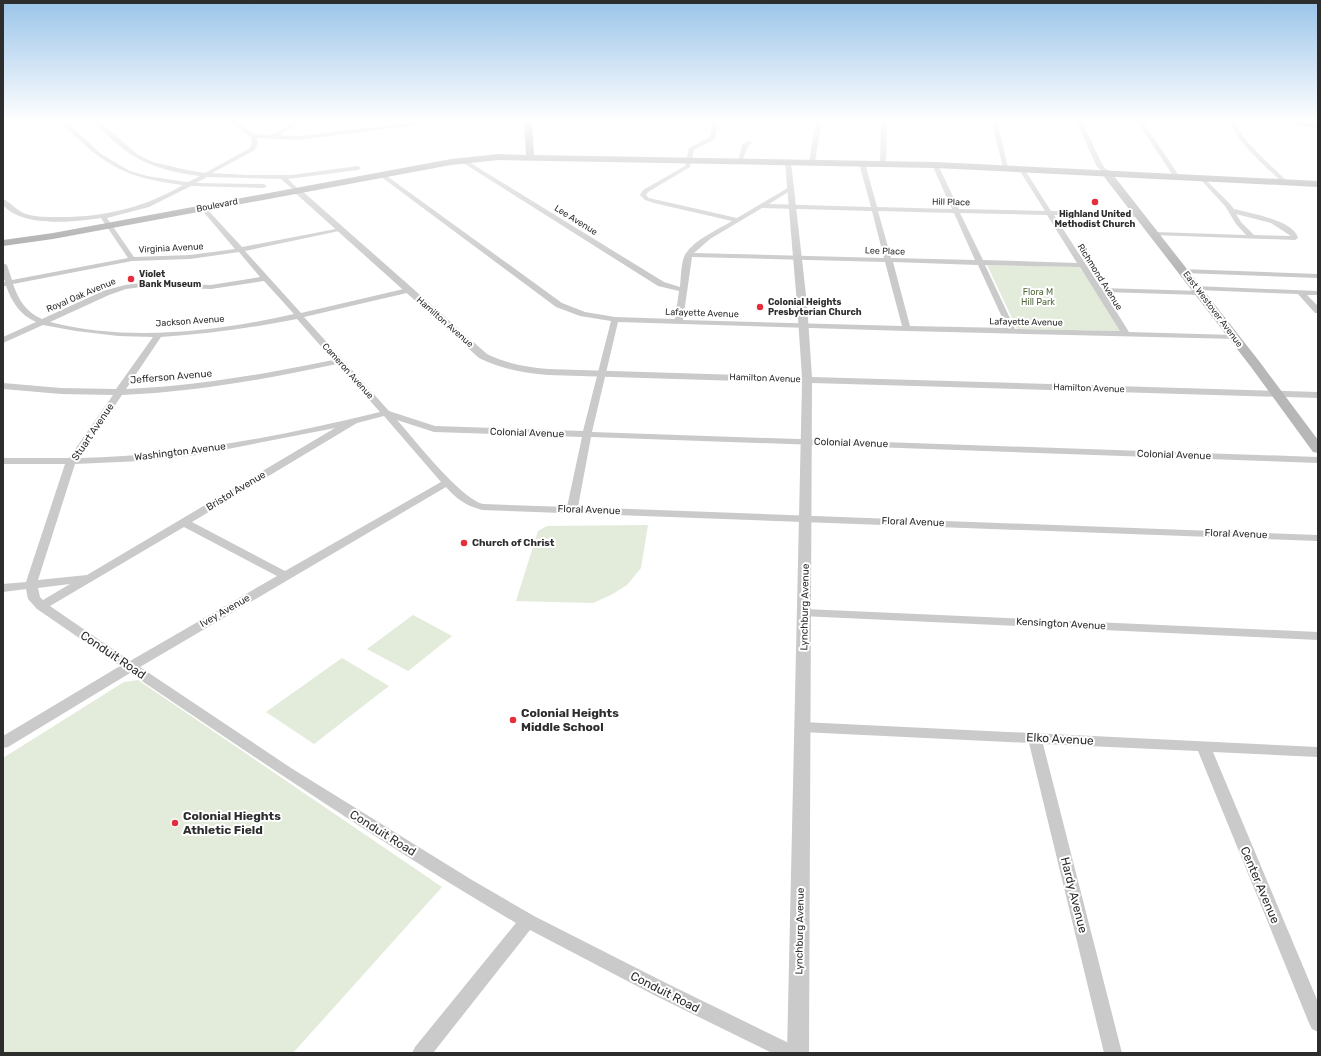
<svg xmlns="http://www.w3.org/2000/svg" width="1321" height="1056" font-family="Rubik,sans-serif">
<style>
.green{fill:#e3ebda}
.lines{fill:none;stroke-linecap:round;stroke-linejoin:round}
.minor{fill:#cacaca;fill-rule:evenodd}
.tertiary{fill:#cacaca;fill-rule:evenodd}
.secondary{fill:#b7b7b7;fill-rule:evenodd}
.primary{fill:#a5a5a5;fill-rule:evenodd}
.poi-dot{fill:#e52e3c;stroke:#fff;stroke-width:1.5}
.labels{text-anchor:middle;dominant-baseline:central;stroke-width:4;stroke-linejoin:round;paint-order:stroke}
.far-street-label{font-size:9px;fill:#2d2d2d;stroke:#fff}
.far-poi-label{font-size:9px;font-weight:bold;fill:#2d2d2d;stroke:#fff;text-anchor:start}
.far-park-label{font-size:9px;fill:#50683a;stroke:#fff}
.street-label{font-size:10px;fill:#2d2d2d;stroke:#fff}
.poi-label{font-size:10px;font-weight:bold;fill:#2d2d2d;stroke:#fff;text-anchor:start}
.near-street-label{font-size:12px;fill:#2d2d2d;stroke:#fff}
.near-poi-label{font-size:12px;font-weight:bold;fill:#2d2d2d;stroke:#fff;text-anchor:start}
</style>
<rect width="100%" height="100%" fill="#fff"/>
<g class="green">
<path d="M 987,265 L 1080,267 L 1121,331 L 1017,329 Z"/>
<path d="M 648,525 L 641,568 L 627,585 L 611,595 L 593,603 L 516,601 L 538,531 L 547,526 Z"/>
<path d="M 413,615 L 452,636 L 408,671 L 367,649 Z"/>
<path d="M 342,658 L 389,686 L 314,744 L 266,712 Z"/>
<path d="M 138,680 L 442,887 L 293,1053 L 3,1053 L 3,758 L 124,682 Z"/>
</g>
<g class="lines">
<g class="minor">
<path d="M 59,120 L 65,120 L 101,154 L 130,171 L 147,176 L 186,182 L 188,182 L 200,176 C 149,169 127,158 93,120 L 98,120 L 138,155 L 153,162 L 187,170 L 205,173 L 250,148 L 252,143 L 251,137 L 227,120 L 233,120 L 255,134 L 272,135 L 298,120 L 304,120 L 279,135 L 298,136 L 436,120 L 455,120 L 298,140 L 257,138 L 258,143 L 255,150 L 212,173 L 247,175 L 291,175 L 358,166 L 361,168 L 358,170 L 288,179 L 300,191 L 297,193 L 281,179 L 207,177 L 196,183 L 264,184 L 267,186 L 264,188 L 191,186 L 149,207 L 107,218 L 134,257 L 190,255 L 235,249 L 201,209 L 201,207 L 205,207 L 242,247 L 341,228 L 342,229 L 339,231 L 245,251 L 301,313 L 408,288 L 411,288 L 411,292 L 304,317 L 389,411 L 435,426 L 583,431 L 611,321 L 580,316 L 556,307 L 380,176 L 380,174 L 384,174 L 562,303 L 585,312 L 615,317 L 675,319 L 679,291 L 658,286 L 460,161 L 460,159 L 464,159 L 664,282 L 680,287 C 681,277 681,260 686,253 C 696,239 717,230 732,221 L 654,203 L 645,200 L 640,195 L 643,190 L 685,166 L 689,148 L 710,137 L 713,120 L 719,120 L 715,139 L 694,150 L 690,167 L 648,192 L 646,195 L 649,198 L 737,218 L 791,186 L 793,187 L 793,189 L 769,204 L 871,207 L 859,163 L 862,161 L 865,163 L 877,207 L 952,209 L 932,165 L 935,163 L 938,165 L 959,209 L 1045,211 L 1018,168 L 1023,167 L 1051,211 L 1140,213 L 1143,215 L 1140,217 L 1054,215 L 1101,288 L 1201,291 L 1205,293 L 1201,295 L 1104,292 L 1129,332 L 1234,335 L 1237,335 L 1238,337 L 1237,339 L 907,331 L 618,322 L 592,432 L 1318,457 L 1318,463 L 591,437 L 578,507 L 1318,535 L 1318,541 L 482,510 C 467,506 456,499 446,487 L 140,667 L 291,768 L 472,880 L 534,916 L 666,983 L 797,1047 L 800,1053 L 772,1053 L 654,995 L 530,930 L 433,1053 L 412,1053 L 415,1047 L 516,923 C 384,845 257,759 130,673 L 8,747 L 3,748 L 3,736 L 120,666 L 37,609 L 28,599 L 26,589 L 3,592 L 3,584 L 26,582 L 65,464 L 3,464 L 3,458 L 69,458 L 113,395 L 61,394 L 3,389 L 3,383 L 61,388 L 116,389 L 153,337 L 118,336 L 76,331 L 43,325 L 3,343 L 3,337 L 36,322 C 20,315 12,302 6,286 L 3,286 L 3,282 L 5,282 L 3,276 L 3,263 L 7,265 L 12,280 L 128,258 L 101,218 C 74,222 23,228 3,205 L 3,199 C 11,202 16,211 26,214 C 35,217 46,217 56,217 C 101,218 144,208 183,185 C 123,178 100,163 59,120 ZM 762,208 L 872,211 L 884,258 L 694,253 L 710,239 ZM 878,211 L 954,213 L 975,260 L 891,258 ZM 960,213 L 1047,215 L 1077,263 L 983,260 ZM 239,252 L 260,277 L 211,285 L 142,283 L 125,285 L 103,291 L 42,319 C 26,312 19,301 13,284 L 132,261 L 190,259 ZM 692,257 L 885,262 L 902,326 L 683,320 ZM 893,262 L 978,265 L 1007,328 L 910,326 ZM 985,265 L 1080,267 L 1120,331 L 1015,329 ZM 264,281 L 294,314 C 215,332 129,342 50,322 L 109,295 L 126,289 L 142,287 L 211,289 ZM 297,319 L 333,360 C 265,374 196,386 126,389 L 161,337 C 207,334 252,328 297,319 ZM 337,364 L 380,412 C 281,436 181,456 79,458 L 122,395 C 195,392 266,379 337,364 ZM 384,416 L 441,482 L 285,571 L 192,522 L 357,423 ZM 397,420 L 434,432 L 582,437 L 567,507 L 483,504 C 459,497 416,441 397,420 ZM 335,428 L 87,575 L 38,580 L 75,464 L 142,461 L 197,455 ZM 184,527 L 277,576 L 130,661 L 50,606 ZM 70,584 L 43,600 L 40,597 L 38,588 Z"/>
<path d="M 816,120 L 822,120 L 815,162 L 812,164 L 809,162 Z"/>
<path d="M 881,120 L 887,120 L 886,164 L 883,166 L 880,164 Z"/>
<path d="M 991,120 L 997,120 L 1008,168 L 1003,167 Z"/>
<path d="M 1076,120 L 1081,120 L 1102,164 L 1108,172 L 1107,173 L 1103,173 L 1096,165 Z"/>
<path d="M 1141,120 L 1147,120 L 1146,126 L 1179,176 L 1178,177 L 1174,177 L 1140,126 Z"/>
<path d="M 1229,120 L 1234,120 C 1244,144 1269,163 1287,181 L 1287,183 L 1283,183 C 1264,165 1239,145 1229,120 Z"/>
<path d="M 1260,120 L 1280,120 L 1318,124 L 1318,128 Z"/>
<path d="M 748,141 L 753,142 L 748,146 L 742,162 L 738,162 L 742,145 Z"/>
<path d="M 1201,175 L 1230,204 L 1234,209 C 1249,213 1294,220 1298,238 L 1295,240 L 1153,235 L 1153,233 L 1155,232 L 1246,235 L 1236,224 L 1225,206 L 1199,178 L 1199,176 ZM 1236,214 L 1271,223 L 1291,236 L 1254,235 L 1241,222 Z"/>
<path d="M 1181,269 L 1318,274 L 1318,278 L 1184,273 L 1181,273 Z"/>
<path d="M 1194,286 L 1318,291 L 1318,295 L 1307,295 L 1318,306 L 1318,313 L 1315,313 L 1298,294 L 1197,290 L 1194,290 Z"/>
<path d="M 805,609 L 1318,632 L 1318,640 L 801,616 L 799,613 L 801,610 Z"/>
<path d="M 802,722 L 1318,747 L 1318,757 L 1213,752 L 1318,1002 L 1318,1032 L 1312,1029 L 1309,1023 L 1198,751 L 1043,744 L 1122,1053 L 1104,1053 L 1029,743 L 802,732 L 797,731 L 795,727 L 797,723 Z"/>
</g>
<path class="tertiary" d="M 788,160 L 791,162 L 807,304 L 812,377 L 1318,392 L 1318,398 L 812,383 L 809,1053 L 787,1053 L 802,383 L 548,375 C 524,373 501,369 479,358 L 293,191 L 297,189 L 300,189 L 487,354 C 507,364 526,367 548,369 L 802,377 L 797,304 L 785,162 Z"/>
<path class="secondary" d="M 1102,170 L 1108,170 L 1114,176 L 1259,361 L 1318,440 L 1318,453 L 1313,452 L 1251,367 L 1102,174 L 1101,172 Z"/>
<path class="primary" d="M 524,120 L 532,120 L 534,155 L 935,162 L 1318,181 L 1318,187 L 935,168 L 499,160 L 451,165 L 53,239 L 3,246 L 3,240 L 53,233 L 451,159 L 499,154 L 526,155 Z"/>
</g>
<linearGradient id="sky" x2="0" y2="1"><stop stop-color="#9ac4e9"/><stop offset="0.45" stop-color="#fff"/><stop offset="1" stop-color="#fff" stop-opacity="0"/></linearGradient>
<rect width="1321" height="268" fill="url(#sky)"/>
<g class="poi-dot">
<circle cx="1095" cy="202" r="4"/>
<circle cx="131" cy="279" r="4"/>
<circle cx="760" cy="307" r="4"/>
<circle cx="464" cy="543" r="4"/>
<circle cx="513" cy="720" r="4"/>
<circle cx="175" cy="823" r="4"/>
</g>
<g class="labels">
<g class="far-street-label">
<text transform="translate(951 202) rotate(1)">Hill Place</text>
<text transform="translate(217 205) rotate(-11)">Boulevard</text>
<text transform="translate(576 220) rotate(32)">Lee Avenue</text>
<text transform="translate(171 248) rotate(-3)">Virginia Avenue</text>
<text transform="translate(885 251) rotate(2)">Lee Place</text>
<text transform="translate(1100 277) rotate(58)">Richmond Avenue</text>
<text transform="translate(81 295) rotate(-23)">Royal Oak Avenue</text>
<text transform="translate(1213 309) rotate(53)">East Westover Avenue</text>
<text transform="translate(702 313) rotate(2)">Lafayette Avenue</text>
<text transform="translate(190 321) rotate(-4)">Jackson Avenue</text>
<text transform="translate(445 322) rotate(41)">Hamilton Avenue</text>
<text transform="translate(1026 322) rotate(1)">Lafayette Avenue</text>
<text transform="translate(348 371) rotate(48)">Cameron Avenue</text>
<text transform="translate(765 378) rotate(2)">Hamilton Avenue</text>
<text transform="translate(1089 388) rotate(2)">Hamilton Avenue</text>
</g>
<g class="far-poi-label">
<text x="1095" y="214" text-anchor="middle">Highland United<tspan x="1095" dy="10">Methodist Church</tspan></text>
<text x="139" y="274">Violet<tspan x="139" dy="10">Bank Museum</tspan></text>
<text x="768" y="302">Colonial Heights<tspan x="768" dy="10">Presbyterian Church</tspan></text>
</g>
<g class="far-park-label">
<text x="1038" y="292">Flora M<tspan x="1038" dy="10">Hill Park</tspan></text>
</g>
<g class="street-label">
<text transform="translate(171 377) rotate(-5)">Jefferson Avenue</text>
<text transform="translate(93 432) rotate(-56)">Stuart Avenue</text>
<text transform="translate(527 433) rotate(2)">Colonial Avenue</text>
<text transform="translate(851 443) rotate(2)">Colonial Avenue</text>
<text transform="translate(180 452) rotate(-7)">Washington Avenue</text>
<text transform="translate(1174 455) rotate(2)">Colonial Avenue</text>
<text transform="translate(236 491) rotate(-31)">Bristol Avenue</text>
<text transform="translate(589 510) rotate(2)">Floral Avenue</text>
<text transform="translate(913 522) rotate(2)">Floral Avenue</text>
<text transform="translate(1236 534) rotate(2)">Floral Avenue</text>
<text transform="translate(805 607) rotate(-89)">Lynchburg Avenue</text>
<text transform="translate(225 611) rotate(-30)">Ivey Avenue</text>
<text transform="translate(1061 624) rotate(3)">Kensington Avenue</text>
<text transform="translate(800 931) rotate(-89)">Lynchburg Avenue</text>
</g>
<g class="poi-label">
<text x="472" y="543">Church of Christ</text>
</g>
<g class="near-street-label">
<text transform="translate(113 655) rotate(34)">Conduit Road</text>
<text transform="translate(1060 739) rotate(3)">Elko Avenue</text>
<text transform="translate(383 833) rotate(32)">Conduit Road</text>
<text transform="translate(1260 885) rotate(67)">Center Avenue</text>
<text transform="translate(1074 895) rotate(76)">Hardy Avenue</text>
<text transform="translate(665 992) rotate(27)">Conduit Road</text>
</g>
<g class="near-poi-label">
<text x="521" y="713">Colonial Heights<tspan x="521" dy="14">Middle School</tspan></text>
<text x="183" y="816">Colonial Hieghts<tspan x="183" dy="14">Athletic Field</tspan></text>
</g>
</g>
<rect width="1321" height="1056" fill="none" stroke="#2d2d2d" stroke-width="8"/>
</svg>
